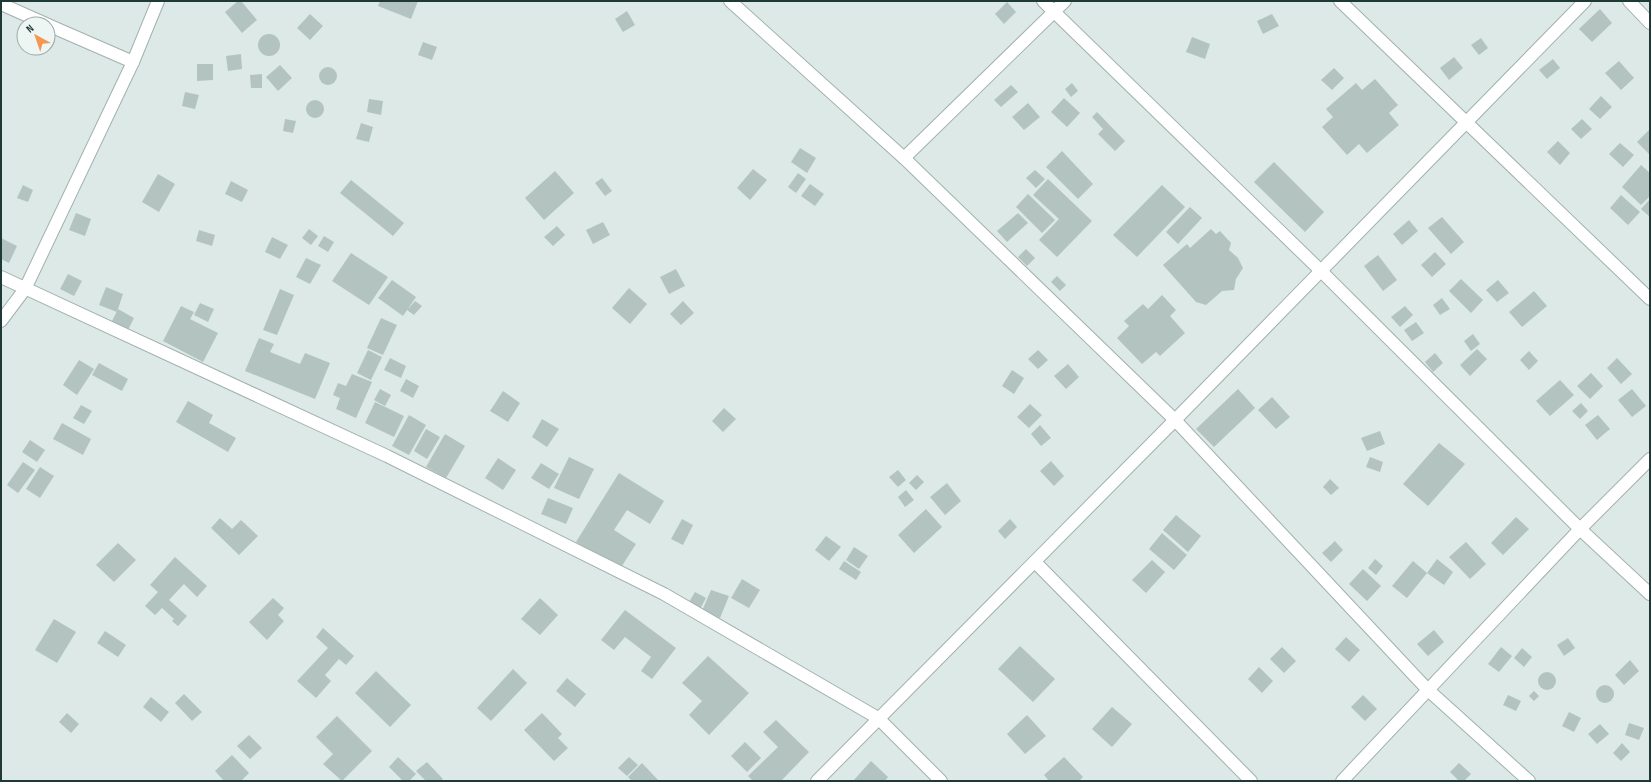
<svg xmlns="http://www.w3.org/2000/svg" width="1651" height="782" font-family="'Sofia Sans Condensed',sans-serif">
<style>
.building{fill:#b3c4c0}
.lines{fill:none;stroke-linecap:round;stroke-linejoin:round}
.street-casing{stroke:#a0b1ae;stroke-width:14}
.street{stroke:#fff;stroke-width:12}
</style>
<rect width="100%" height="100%" fill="#dde9e6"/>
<g class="building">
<path d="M 238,1 L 241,1 L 257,20 L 242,33 L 225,12 Z"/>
<path d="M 380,1 L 418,1 L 411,19 L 378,6 Z"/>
<path d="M 1007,2 L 1016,12 L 1004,24 L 995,14 Z"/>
<path d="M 1600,9 L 1612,23 L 1592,42 L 1579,29 Z"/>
<path d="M 627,11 L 635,25 L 623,32 L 615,19 Z"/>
<path d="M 310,14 L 323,26 L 310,40 L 297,28 Z"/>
<path d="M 1272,14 L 1279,26 L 1263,34 L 1257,21 Z"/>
<circle cx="269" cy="45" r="11"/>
<path d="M 1192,37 L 1210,44 L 1205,59 L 1186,52 Z"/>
<path d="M 1481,38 L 1488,48 L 1479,55 L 1471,45 Z"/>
<path d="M 423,42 L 437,47 L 432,60 L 418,55 Z"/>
<path d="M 241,54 L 242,69 L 228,71 L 226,56 Z"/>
<path d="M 1454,57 L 1463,68 L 1449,80 L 1440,68 Z"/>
<path d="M 1553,59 L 1560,68 L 1547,79 L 1539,70 Z"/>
<path d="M 1619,61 L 1634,78 L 1621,90 L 1605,73 Z"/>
<path d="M 197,64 L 213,64 L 213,80 L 197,81 Z"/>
<path d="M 280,65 L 292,78 L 278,91 L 266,77 Z"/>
<circle cx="328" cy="76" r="9"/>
<path d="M 1334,68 L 1344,78 L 1332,90 L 1321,80 Z"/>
<path d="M 262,74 L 262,88 L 251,88 L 250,75 Z"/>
<path d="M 1375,79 L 1398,105 L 1389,113 L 1399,125 L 1367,153 L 1359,144 L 1347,155 L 1322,127 L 1333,117 L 1326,109 L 1356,83 L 1362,90 Z"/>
<path d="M 1072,83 L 1078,91 L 1071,97 L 1065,89 Z"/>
<path d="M 1011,85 L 1018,92 L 1001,107 L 994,100 Z"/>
<path d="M 185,92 L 199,95 L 195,109 L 182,106 Z"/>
<path d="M 1601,96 L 1612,107 L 1600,119 L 1589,109 Z"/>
<path d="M 1064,98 L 1080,113 L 1067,127 L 1051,112 Z"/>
<path d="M 369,99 L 383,101 L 381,115 L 367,112 Z"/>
<circle cx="315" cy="109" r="9"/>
<path d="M 1028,103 L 1040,117 L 1024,130 L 1012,117 Z"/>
<path d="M 1097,112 L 1125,141 L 1115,151 L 1098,134 L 1103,129 L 1092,117 Z"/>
<path d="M 285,119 L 296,121 L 293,133 L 283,131 Z"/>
<path d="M 1582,119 L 1592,129 L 1581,139 L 1571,129 Z"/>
<path d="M 361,123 L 373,127 L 369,142 L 356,139 Z"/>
<path d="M 1650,129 L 1650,155 L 1637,142 Z"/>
<path d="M 1558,141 L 1570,153 L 1560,165 L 1547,152 Z"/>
<path d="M 1620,143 L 1634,155 L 1623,167 L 1609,154 Z"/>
<path d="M 800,148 L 816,158 L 807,173 L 791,162 Z"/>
<path d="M 1062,151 L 1093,184 L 1078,199 L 1046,167 Z"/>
<path d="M 1274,162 L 1324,212 L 1305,232 L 1254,182 Z"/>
<path d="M 1641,165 L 1650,173 L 1650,196 L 1641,205 L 1622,187 Z"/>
<path d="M 753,169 L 767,180 L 750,200 L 737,188 Z"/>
<path d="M 1035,170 L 1045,179 L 1036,188 L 1026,178 Z"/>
<path d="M 555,171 L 574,193 L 544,220 L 525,198 Z"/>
<path d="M 798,173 L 806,179 L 796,193 L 788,187 Z"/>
<path d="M 158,174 L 175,184 L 159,212 L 142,202 Z"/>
<path d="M 602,178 L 612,191 L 605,196 L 595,183 Z"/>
<path d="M 1048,179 L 1092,221 L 1057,257 L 1039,240 L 1059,219 L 1033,195 Z"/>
<path d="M 351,180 L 404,223 L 393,236 L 340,193 Z"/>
<path d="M 231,181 L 248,190 L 242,202 L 225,194 Z"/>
<path d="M 810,184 L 824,194 L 815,206 L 801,196 Z"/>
<path d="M 23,185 L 33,190 L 28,202 L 17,198 Z"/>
<path d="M 1162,185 L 1185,207 L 1137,257 L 1113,235 Z"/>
<path d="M 1028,194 L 1055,220 L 1042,233 L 1016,207 Z"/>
<path d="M 1621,195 L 1640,212 L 1628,225 L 1610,208 Z"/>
<path d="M 1650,199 L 1650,217 L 1641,209 Z"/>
<path d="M 1190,207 L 1202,218 L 1178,244 L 1166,232 Z"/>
<path d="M 76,213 L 91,219 L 85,236 L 69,230 Z"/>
<path d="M 1018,213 L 1028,223 L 1007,242 L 997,231 Z"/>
<path d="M 1442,217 L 1464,242 L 1451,254 L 1428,228 Z"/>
<path d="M 1409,220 L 1418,231 L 1402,245 L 1393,234 Z"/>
<path d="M 603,222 L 610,235 L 593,244 L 586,230 Z"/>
<path d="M 557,226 L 565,235 L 553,246 L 544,237 Z"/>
<path d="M 309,229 L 318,236 L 311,245 L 302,238 Z"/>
<path d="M 1211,229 L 1216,234 L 1220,231 L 1231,243 L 1229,250 L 1238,258 L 1243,268 L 1236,279 L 1234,290 L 1222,291 L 1206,305 L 1196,302 L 1163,265 L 1187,244 L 1190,248 Z"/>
<path d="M 199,230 L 215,235 L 212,246 L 196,241 Z"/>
<path d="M 324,236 L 334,242 L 328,252 L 318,246 Z"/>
<path d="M 272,237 L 288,245 L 280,259 L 265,252 Z"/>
<path d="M 1,238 L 17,246 L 9,263 L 1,259 Z"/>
<path d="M 1026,249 L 1035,258 L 1027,266 L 1018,257 Z"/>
<path d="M 1435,252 L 1446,264 L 1432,277 L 1421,265 Z"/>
<path d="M 351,253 L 388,277 L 369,305 L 332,281 Z"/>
<path d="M 1378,255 L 1397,280 L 1383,291 L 1364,266 Z"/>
<path d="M 306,258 L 321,265 L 310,284 L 296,277 Z"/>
<path d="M 676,269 L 685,286 L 669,294 L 660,277 Z"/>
<path d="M 68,274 L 82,281 L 74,296 L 60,289 Z"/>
<path d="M 1057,276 L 1066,285 L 1060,291 L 1051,282 Z"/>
<path d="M 1461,279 L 1483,300 L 1471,313 L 1449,291 Z"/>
<path d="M 392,280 L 416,297 L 403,316 L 378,298 Z"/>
<path d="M 1498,280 L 1509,293 L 1497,302 L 1486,290 Z"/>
<path d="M 106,287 L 123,294 L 117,312 L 99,305 Z"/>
<path d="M 629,288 L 647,304 L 630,324 L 612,308 Z"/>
<path d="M 280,289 L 294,295 L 277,335 L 263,330 Z"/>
<path d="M 1534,291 L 1547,306 L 1522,327 L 1509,312 Z"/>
<path d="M 1162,295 L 1176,310 L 1170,316 L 1185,333 L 1160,356 L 1156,352 L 1142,364 L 1117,338 L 1129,326 L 1124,321 L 1143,304 L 1148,309 Z"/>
<path d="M 1442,298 L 1450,309 L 1440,315 L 1433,305 Z"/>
<path d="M 415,301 L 422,306 L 414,315 L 407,310 Z"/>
<path d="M 683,301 L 694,313 L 681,325 L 670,314 Z"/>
<path d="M 200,303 L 214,309 L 208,322 L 194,315 Z"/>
<path d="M 181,306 L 194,312 L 190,319 L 218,333 L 203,362 L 163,341 Z"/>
<path d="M 1405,306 L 1413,315 L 1400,327 L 1391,317 Z"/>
<path d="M 118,309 L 134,318 L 128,330 L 112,321 Z"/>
<path d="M 381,318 L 397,325 L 383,355 L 367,348 Z"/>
<path d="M 1416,322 L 1424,333 L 1412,341 L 1404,330 Z"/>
<path d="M 1473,334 L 1480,344 L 1471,351 L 1464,341 Z"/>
<path d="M 259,338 L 274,344 L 270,352 L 300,364 L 305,353 L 330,363 L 315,399 L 245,371 Z"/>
<path d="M 1477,349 L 1487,359 L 1470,376 L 1460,365 Z"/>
<path d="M 368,350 L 382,357 L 371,380 L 357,373 Z"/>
<path d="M 1038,350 L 1048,360 L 1038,369 L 1028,359 Z"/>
<path d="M 1529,351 L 1538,361 L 1529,370 L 1520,360 Z"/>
<path d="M 1435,353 L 1443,363 L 1433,372 L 1425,362 Z"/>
<path d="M 390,358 L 406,366 L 401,378 L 384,370 Z"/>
<path d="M 1617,358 L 1632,374 L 1621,384 L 1607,368 Z"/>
<path d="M 79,360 L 94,369 L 77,395 L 63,385 Z"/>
<path d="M 99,363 L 128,379 L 122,391 L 92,375 Z"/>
<path d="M 1068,364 L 1079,377 L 1066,389 L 1054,376 Z"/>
<path d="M 1012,370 L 1024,378 L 1014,394 L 1002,386 Z"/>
<path d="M 1591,373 L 1603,386 L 1590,399 L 1577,386 Z"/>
<path d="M 352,374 L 372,382 L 356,418 L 336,409 L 340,398 L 333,395 L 338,383 L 346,386 Z"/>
<path d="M 406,379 L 419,386 L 413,398 L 400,391 Z"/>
<path d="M 1560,380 L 1574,395 L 1550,416 L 1536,401 Z"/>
<path d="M 380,389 L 391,395 L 385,406 L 374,400 Z"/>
<path d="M 1238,389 L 1255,408 L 1214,447 L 1196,429 Z"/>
<path d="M 1632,389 L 1646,406 L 1632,417 L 1618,400 Z"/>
<path d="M 503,391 L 520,403 L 508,422 L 490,411 Z"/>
<path d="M 1272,397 L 1290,417 L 1276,429 L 1258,410 Z"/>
<path d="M 188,401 L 213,415 L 209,423 L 236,438 L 228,452 L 176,422 Z"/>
<path d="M 375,402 L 404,416 L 394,437 L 365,423 Z"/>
<path d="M 1581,403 L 1588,411 L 1580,419 L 1572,411 Z"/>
<path d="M 1030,404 L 1042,415 L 1029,428 L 1017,417 Z"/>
<path d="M 81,405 L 92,411 L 84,424 L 73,418 Z"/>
<path d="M 724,408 L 736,419 L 723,432 L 712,421 Z"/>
<path d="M 409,415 L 426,425 L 409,455 L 392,446 Z"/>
<path d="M 1598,415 L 1610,429 L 1597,440 L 1585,425 Z"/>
<path d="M 542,419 L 559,429 L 547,447 L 532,437 Z"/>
<path d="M 62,423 L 91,439 L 83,455 L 53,439 Z"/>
<path d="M 1040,425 L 1051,438 L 1041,446 L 1031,434 Z"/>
<path d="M 426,429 L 440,437 L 427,459 L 414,451 Z"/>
<path d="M 1380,431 L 1385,444 L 1367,451 L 1361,438 Z"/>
<path d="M 445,434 L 465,446 L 446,478 L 426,467 Z"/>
<path d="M 30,440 L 45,450 L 37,462 L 22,452 Z"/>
<path d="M 1439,443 L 1465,464 L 1428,506 L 1403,484 Z"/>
<path d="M 569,457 L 594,469 L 579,499 L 554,488 Z"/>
<path d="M 1370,457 L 1383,462 L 1380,472 L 1366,467 Z"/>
<path d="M 498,458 L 516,470 L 503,490 L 485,478 Z"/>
<path d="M 1051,461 L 1064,476 L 1054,486 L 1040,471 Z"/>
<path d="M 23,462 L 35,470 L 18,493 L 7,485 Z"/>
<path d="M 541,463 L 559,474 L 549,489 L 531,478 Z"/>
<path d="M 40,467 L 54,476 L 40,498 L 26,489 Z"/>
<path d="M 898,470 L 906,480 L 898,487 L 889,477 Z"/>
<path d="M 619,473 L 664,501 L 650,524 L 627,510 L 614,530 L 636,544 L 620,569 L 576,542 Z"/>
<path d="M 917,475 L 924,482 L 916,490 L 909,483 Z"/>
<path d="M 1330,479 L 1339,488 L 1331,495 L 1323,487 Z"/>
<path d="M 947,483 L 961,501 L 945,515 L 930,497 Z"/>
<path d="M 906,490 L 914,500 L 905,507 L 898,497 Z"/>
<path d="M 548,498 L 573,508 L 566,524 L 541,514 Z"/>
<path d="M 926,509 L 942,527 L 914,553 L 898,535 Z"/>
<path d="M 1176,515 L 1201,536 L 1188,552 L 1163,530 Z"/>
<path d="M 1516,517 L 1529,529 L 1503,555 L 1491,543 Z"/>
<path d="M 220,518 L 232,529 L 241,520 L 258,536 L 239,555 L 211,528 Z"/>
<path d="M 682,519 L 693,525 L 683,545 L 671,539 Z"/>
<path d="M 1010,519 L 1017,527 L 1005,539 L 998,531 Z"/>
<path d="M 1162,533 L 1187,555 L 1174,570 L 1149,549 Z"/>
<path d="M 826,536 L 841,547 L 829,561 L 815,550 Z"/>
<path d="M 1335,541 L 1343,550 L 1331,562 L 1322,553 Z"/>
<path d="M 1466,542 L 1486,564 L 1470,579 L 1449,557 Z"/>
<path d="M 118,543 L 136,560 L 114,582 L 96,565 Z"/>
<path d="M 854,547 L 868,556 L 859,569 L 846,560 Z"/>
<path d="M 175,557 L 207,586 L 197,597 L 184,584 L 169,600 L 187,616 L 178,626 L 172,621 L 174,619 L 162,608 L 155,615 L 145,606 L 158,592 L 150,585 Z"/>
<path d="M 1375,559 L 1383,566 L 1376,575 L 1368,568 Z"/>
<path d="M 1437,559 L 1453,572 L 1444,585 L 1427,573 Z"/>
<path d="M 1152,560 L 1165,572 L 1146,593 L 1132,580 Z"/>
<path d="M 844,561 L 861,572 L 856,580 L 839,569 Z"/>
<path d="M 1413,561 L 1427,573 L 1407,598 L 1392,586 Z"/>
<path d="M 1363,569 L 1381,586 L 1367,601 L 1349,584 Z"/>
<path d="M 742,579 L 760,590 L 749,608 L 731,598 Z"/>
<path d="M 711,590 L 729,596 L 720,618 L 702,611 Z"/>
<path d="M 695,592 L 706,598 L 700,609 L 689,602 Z"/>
<path d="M 273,598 L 284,608 L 278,615 L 284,621 L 267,640 L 249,622 Z"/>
<path d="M 540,598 L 558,615 L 540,635 L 521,619 Z"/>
<path d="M 625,610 L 676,648 L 652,679 L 641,671 L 651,657 L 625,637 L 614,650 L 601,640 Z"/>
<path d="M 54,619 L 76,632 L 57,663 L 35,650 Z"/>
<path d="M 323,628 L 354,656 L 346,665 L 339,659 L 325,675 L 331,681 L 316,698 L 297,681 L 328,648 L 316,637 Z"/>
<path d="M 1434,630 L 1444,642 L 1428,656 L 1417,644 Z"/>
<path d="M 105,631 L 126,645 L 118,657 L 97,643 Z"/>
<path d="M 1346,637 L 1360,650 L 1349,662 L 1335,649 Z"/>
<path d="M 1568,638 L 1575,648 L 1564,656 L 1557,645 Z"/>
<path d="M 1020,646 L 1055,679 L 1033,702 L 998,669 Z"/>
<path d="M 1282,647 L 1296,661 L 1284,673 L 1270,659 Z"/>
<path d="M 1501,647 L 1512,656 L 1499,672 L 1488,664 Z"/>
<path d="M 1522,648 L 1532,657 L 1524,667 L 1514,658 Z"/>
<path d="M 708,656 L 749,693 L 709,735 L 689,715 L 702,701 L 682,683 Z"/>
<path d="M 1630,660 L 1639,671 L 1624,685 L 1615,675 Z"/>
<path d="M 1259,667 L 1273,681 L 1262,693 L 1248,679 Z"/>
<path d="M 513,669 L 527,683 L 491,721 L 477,708 Z"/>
<path d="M 376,671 L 411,705 L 390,727 L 355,693 Z"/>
<circle cx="1547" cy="681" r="9"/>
<path d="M 567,678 L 586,694 L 575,707 L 556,691 Z"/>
<circle cx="1605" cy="694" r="9"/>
<path d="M 1534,691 L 1539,696 L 1534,701 L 1529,696 Z"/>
<path d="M 184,694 L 202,712 L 192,721 L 175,703 Z"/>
<path d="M 1363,695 L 1377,709 L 1365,721 L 1351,707 Z"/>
<path d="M 1508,695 L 1521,701 L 1516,711 L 1503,705 Z"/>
<path d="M 151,697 L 169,712 L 161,722 L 143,707 Z"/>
<path d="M 1112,707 L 1132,724 L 1112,747 L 1092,729 Z"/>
<path d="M 1569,712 L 1581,718 L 1574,732 L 1562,726 Z"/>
<path d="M 67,713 L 79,724 L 71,733 L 59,722 Z"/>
<path d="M 542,713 L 562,734 L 558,738 L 568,748 L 554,761 L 524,730 Z"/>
<path d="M 1027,715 L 1046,736 L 1025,754 L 1007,734 Z"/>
<path d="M 337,716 L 372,751 L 342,781 L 323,764 L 333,754 L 316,737 Z"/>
<path d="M 776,720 L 809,752 L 781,781 L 753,781 L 748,776 L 778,747 L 763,732 Z"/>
<path d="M 1629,723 L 1644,728 L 1639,740 L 1625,735 Z"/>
<path d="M 1600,724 L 1609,734 L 1597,744 L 1588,734 Z"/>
<path d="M 249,735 L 262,748 L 250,759 L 237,746 Z"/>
<path d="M 745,742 L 761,758 L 747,772 L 731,756 Z"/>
<path d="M 1622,743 L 1630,752 L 1621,761 L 1613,753 Z"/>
<path d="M 232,755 L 249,773 L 241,781 L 224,781 L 215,771 Z"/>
<path d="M 398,757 L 416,774 L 409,781 L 403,781 L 389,767 Z"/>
<path d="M 629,757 L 638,765 L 627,776 L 618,768 Z"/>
<path d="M 1064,757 L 1083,777 L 1079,781 L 1049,781 L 1044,775 Z"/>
<path d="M 871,761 L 888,777 L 885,781 L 853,781 Z"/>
<path d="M 427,762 L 443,779 L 440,781 L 426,781 L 416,771 Z"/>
<path d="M 642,763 L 659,781 L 632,781 L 628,777 Z"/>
<path d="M 1459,763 L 1471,774 L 1464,781 L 1459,781 L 1450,772 Z"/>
</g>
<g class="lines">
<g class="street-casing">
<g id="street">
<path d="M 730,1 L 904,158 L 1175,420 L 1427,689 L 1529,781"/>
<path d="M 1043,1 L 1321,271 L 1580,529 L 1650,594"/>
<path d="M 1340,1 L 1650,299"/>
<path d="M 1629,1 L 1650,23"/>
<path d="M 1,4 L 46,24"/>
<path d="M 48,25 L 133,62"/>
<path d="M 904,158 L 1065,1"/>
<path d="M 1,277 L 387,456 L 664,594 L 878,718 L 941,781"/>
<path d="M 1,321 L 25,289 L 133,62 L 158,1"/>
<path d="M 1035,562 L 1251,781"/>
<path d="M 817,781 L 1175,420 L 1585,1"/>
<path d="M 1342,781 L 1580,529 L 1650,459"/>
</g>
</g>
<use href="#street" class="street"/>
</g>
<rect width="1651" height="782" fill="none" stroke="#1f3937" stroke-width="4"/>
<g transform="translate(36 36) rotate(320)"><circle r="19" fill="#edf6f3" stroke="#9baaa8"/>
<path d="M0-3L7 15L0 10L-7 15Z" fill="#f39752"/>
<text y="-6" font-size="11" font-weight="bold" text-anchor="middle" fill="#1f3937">N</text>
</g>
</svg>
